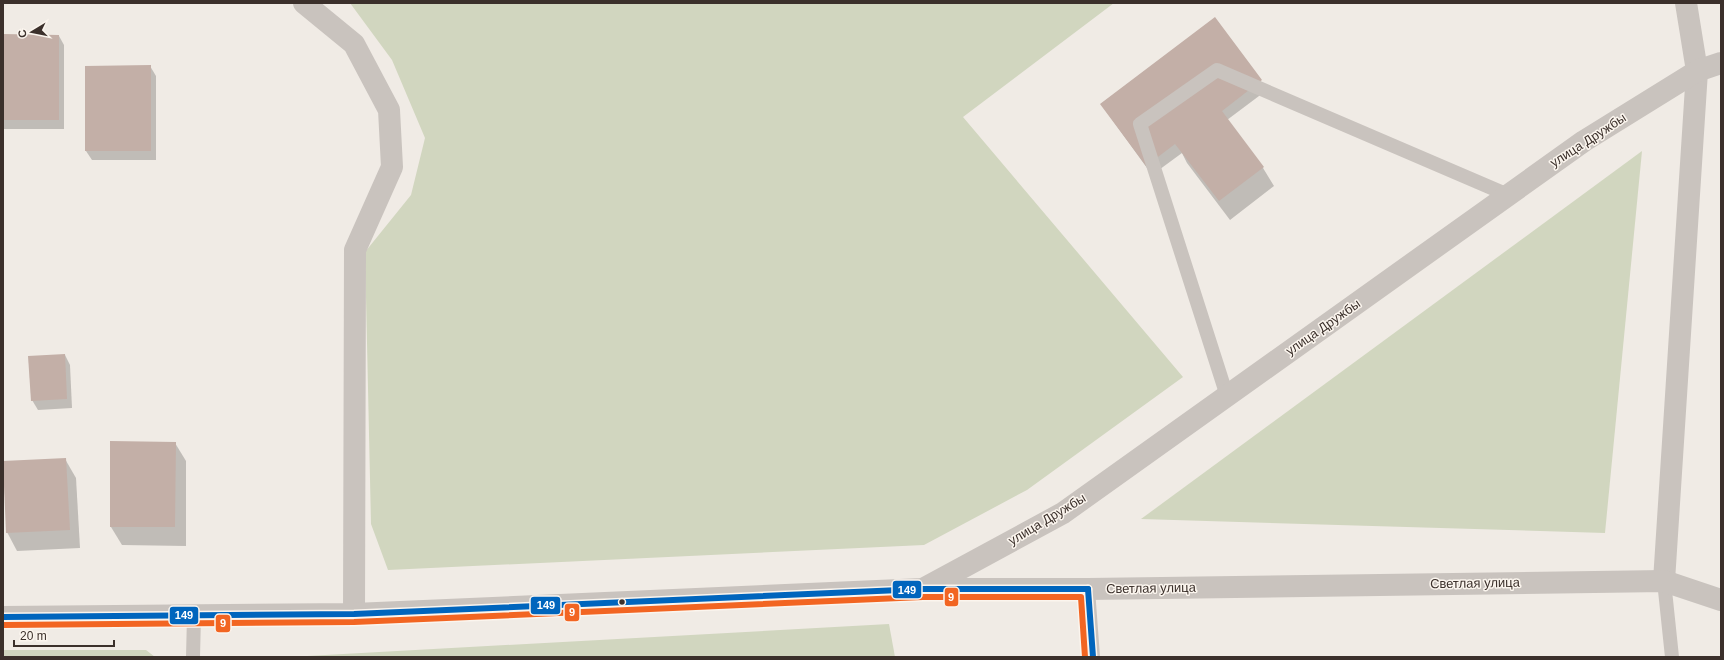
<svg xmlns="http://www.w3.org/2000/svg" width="1724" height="660" font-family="Helvetica,sans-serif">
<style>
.green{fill:#d1d6bf}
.shadow{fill:#0003}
.building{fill:#c3afa7}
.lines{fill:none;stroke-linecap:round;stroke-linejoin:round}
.service{stroke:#c9c3be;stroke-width:14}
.minor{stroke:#c9c3be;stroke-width:22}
.tertiary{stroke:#c9c3be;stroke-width:22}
.bus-1-casing{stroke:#fbf5ee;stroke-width:9}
.bus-2-casing{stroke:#fbf5ee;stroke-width:9}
.bus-1{stroke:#0065bd;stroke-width:6}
.bus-2{stroke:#f26522;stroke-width:6}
.bus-dot{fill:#3b302b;stroke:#fbf5ee;stroke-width:1.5}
.labels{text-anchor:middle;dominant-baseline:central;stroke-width:3;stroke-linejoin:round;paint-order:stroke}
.street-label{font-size:13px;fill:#3b302b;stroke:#fbf5ee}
.line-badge{stroke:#fbf5ee;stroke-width:1.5}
.badge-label{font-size:11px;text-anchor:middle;font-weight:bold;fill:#fff}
</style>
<rect width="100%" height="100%" fill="#f0ebe5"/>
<g class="green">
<path d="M 350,3 L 1114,3 L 963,117 L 1183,377 L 1027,490 L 924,545 L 388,570 L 371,524 L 365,252 L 411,195 L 425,138 L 392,60 Z"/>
<path d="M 1642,151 L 1605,533 L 1141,519 Z"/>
<path d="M 889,624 L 895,657 L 289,657 Z"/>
<path d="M 3,650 L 146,650 L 155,657 L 3,657 Z"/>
</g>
<g class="shadow">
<path d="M 1215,18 L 1267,90 L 1227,120 L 1263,168 L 1274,186 L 1230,220 L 1187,163 L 1182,153 L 1152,175 L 1101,104 Z"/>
<path d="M 3,35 L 59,36 L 64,45 L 64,129 L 3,129 Z"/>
<path d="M 150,66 L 156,76 L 156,160 L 92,160 L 86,151 Z"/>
<path d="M 65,355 L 70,365 L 72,408 L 38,410 L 32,400 Z"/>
<path d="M 175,443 L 186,461 L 186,546 L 122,545 L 111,527 Z"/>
<path d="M 65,459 L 76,478 L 80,548 L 17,551 L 7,532 L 3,462 Z"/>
</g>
<g class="building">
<path d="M 1215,17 L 1262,80 L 1222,111 L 1264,167 L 1219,201 L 1175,144 L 1146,166 L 1100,104 Z"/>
<path d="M 3,34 L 59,35 L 59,120 L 3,120 Z"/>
<path d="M 151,65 L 151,151 L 85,151 L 85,66 Z"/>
<path d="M 65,354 L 67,399 L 31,401 L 28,356 Z"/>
<path d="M 110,441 L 176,442 L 175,527 L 110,527 Z"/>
<path d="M 66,458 L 70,530 L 6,533 L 3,461 Z"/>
</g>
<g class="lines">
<g class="service">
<path d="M 1227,396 L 1140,124 L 1217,70 L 1508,195"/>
<path d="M 1664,581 L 1672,657"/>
<path d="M 1088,589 L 1093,657"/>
<path d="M 193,657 L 194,616"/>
</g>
<g class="minor">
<path d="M 304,3 L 354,44 L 389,110 L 392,167 L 355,250 L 354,614"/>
<path d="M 1664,581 L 1697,71 L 1686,3"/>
<path d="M 923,589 L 1088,589 L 1664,581 L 1721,600"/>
</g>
<path class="tertiary" d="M 3,617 L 354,614 L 923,589 L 1063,513 L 1584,141 L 1697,71 L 1721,63"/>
<g class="bus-1-casing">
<g id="bus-1">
<path d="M 1088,589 L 1093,657"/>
<path d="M 3,617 L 354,614 L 923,589 L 1088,589"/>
</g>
</g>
<g class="bus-2-casing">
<path id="bus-2" d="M 3,625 L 354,622 L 923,597 L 1081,597 L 1085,657"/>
</g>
<use href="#bus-1" class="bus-1"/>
<use href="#bus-2" class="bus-2"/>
</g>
<circle class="bus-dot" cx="622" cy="602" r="3.5"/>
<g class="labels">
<g class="street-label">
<text transform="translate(1588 140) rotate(-33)">улица Дружбы</text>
<text transform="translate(1323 327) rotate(-35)">улица Дружбы</text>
<text transform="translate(1047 519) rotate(-31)">улица Дружбы</text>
<text transform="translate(1475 583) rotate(-1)">Светлая улица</text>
<text transform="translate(1151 588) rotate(-1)">Светлая улица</text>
</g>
</g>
<g class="line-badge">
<rect x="892" y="580" width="30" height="19" rx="4" fill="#0065bd"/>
<rect x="944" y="587" width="15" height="20" rx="4" fill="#f26522"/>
<rect x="530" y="596" width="31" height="19" rx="4" fill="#0065bd"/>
<rect x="564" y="603" width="16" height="19" rx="4" fill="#f26522"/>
<rect x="169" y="606" width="30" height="19" rx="4" fill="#0065bd"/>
<rect x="215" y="614" width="16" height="19" rx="4" fill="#f26522"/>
</g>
<g class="badge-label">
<text x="907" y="594">149</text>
<text x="951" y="601">9</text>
<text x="546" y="609">149</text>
<text x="572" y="616">9</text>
<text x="184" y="619">149</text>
<text x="223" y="627">9</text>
</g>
<rect width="1724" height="660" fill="none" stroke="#3b302b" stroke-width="8"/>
<g transform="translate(32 32) rotate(260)" stroke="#fbf5ee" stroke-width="3" paint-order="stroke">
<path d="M0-3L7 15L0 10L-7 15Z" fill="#3b302b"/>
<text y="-6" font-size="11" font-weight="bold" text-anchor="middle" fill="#3b302b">С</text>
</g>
<path d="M14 640v6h100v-6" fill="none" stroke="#3b302b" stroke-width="2"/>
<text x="20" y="640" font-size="12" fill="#3b302b" stroke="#fbf5ee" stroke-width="3" paint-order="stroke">20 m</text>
</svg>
